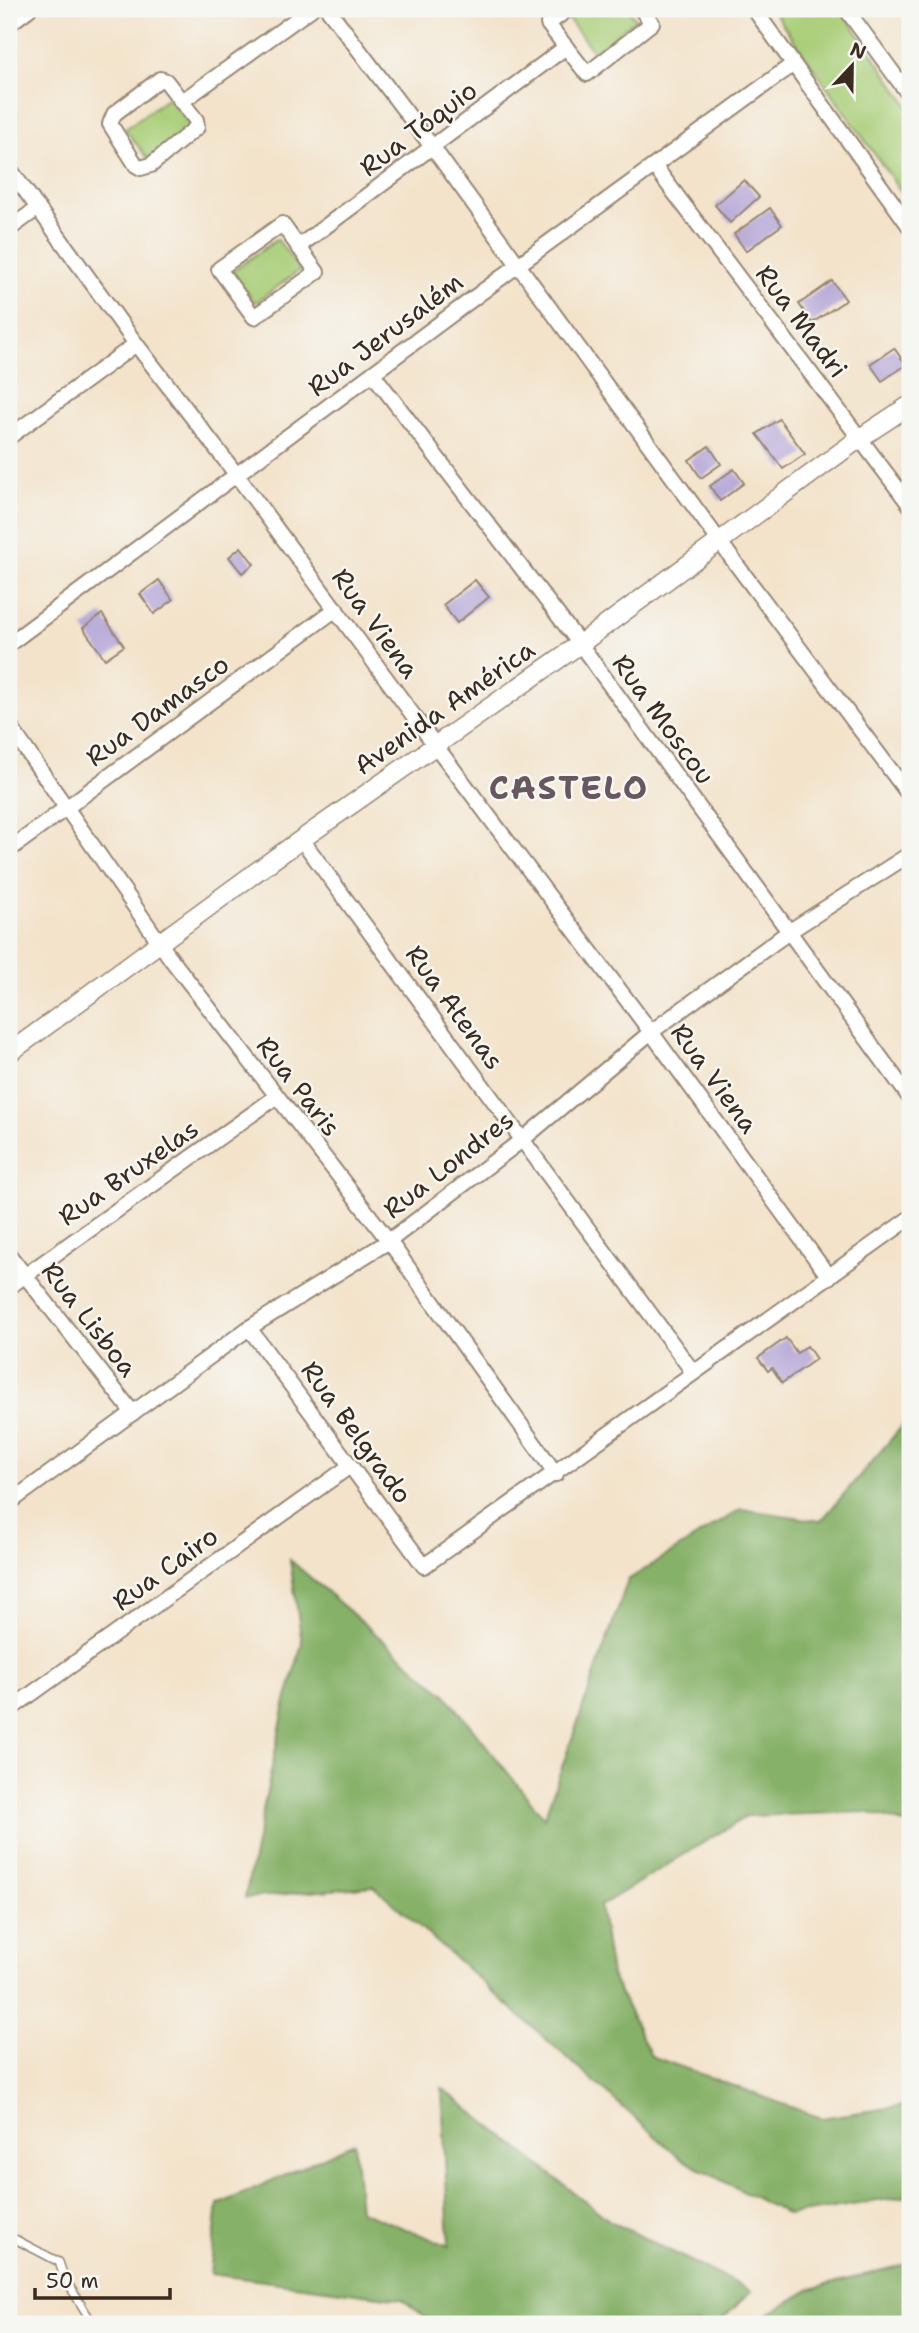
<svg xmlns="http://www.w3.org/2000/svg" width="919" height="2333" font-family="'Shantell Sans',sans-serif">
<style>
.green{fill:#a9ce77;stroke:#727c4a;stroke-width:2}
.forest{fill:#86b168;stroke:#606e43;stroke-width:2}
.building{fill:#b9acd9}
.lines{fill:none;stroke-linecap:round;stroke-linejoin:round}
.service-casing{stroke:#978674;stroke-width:10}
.minor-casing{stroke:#978674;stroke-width:18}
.tertiary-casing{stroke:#978674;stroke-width:21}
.service{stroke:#fff;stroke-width:7}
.minor{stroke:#fff;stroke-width:14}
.tertiary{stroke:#fff;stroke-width:18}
.labels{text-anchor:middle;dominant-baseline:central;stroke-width:5;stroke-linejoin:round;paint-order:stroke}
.street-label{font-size:26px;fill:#3b2a1e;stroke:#f6f6f2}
.district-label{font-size:33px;font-weight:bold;letter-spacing:2px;fill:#67585f;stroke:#f6f6f2}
</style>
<rect width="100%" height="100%" fill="#f6f6f2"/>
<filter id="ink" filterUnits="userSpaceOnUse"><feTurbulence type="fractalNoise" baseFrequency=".0143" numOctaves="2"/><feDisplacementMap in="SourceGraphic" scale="14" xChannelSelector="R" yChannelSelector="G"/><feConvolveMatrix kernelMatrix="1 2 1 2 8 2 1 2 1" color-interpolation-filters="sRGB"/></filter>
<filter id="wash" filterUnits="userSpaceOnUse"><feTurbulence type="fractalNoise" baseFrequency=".00686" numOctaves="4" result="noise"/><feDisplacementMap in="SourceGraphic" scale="28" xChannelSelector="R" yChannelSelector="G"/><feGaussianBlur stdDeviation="1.57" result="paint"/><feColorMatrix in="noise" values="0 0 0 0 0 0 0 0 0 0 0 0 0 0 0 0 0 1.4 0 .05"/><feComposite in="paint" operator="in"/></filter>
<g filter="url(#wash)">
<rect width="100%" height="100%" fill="#f3e3cb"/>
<g class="green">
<path d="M 584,9 L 628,9 L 636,19 L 594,52 L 569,20 Z"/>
<path d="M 772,9 L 841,9 L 910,108 L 910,204 Z"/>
<path d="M 169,97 L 192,128 L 149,160 L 125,129 Z"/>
<path d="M 277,239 L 300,270 L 255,303 L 232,272 Z"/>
</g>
<g class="forest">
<path d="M 910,1417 L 910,1825 L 866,1812 L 747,1816 L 600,1906 L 611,1975 L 651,2056 L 821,2118 L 910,2105 L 910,2196 L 788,2215 L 681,2159 L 374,1886 L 245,1898 L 284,1709 L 302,1643 L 290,1560 L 445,1694 L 544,1818 L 628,1580 L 741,1509 L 821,1521 Z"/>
<path d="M 442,2088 L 610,2221 L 751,2291 L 718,2324 L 434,2324 L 402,2299 L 210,2274 L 218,2205 L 354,2143 L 360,2211 L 449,2246 Z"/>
<path d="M 910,2263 L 910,2324 L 751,2324 L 811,2289 Z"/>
</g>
<g id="blocks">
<g class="building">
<path d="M 744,180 L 759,197 L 730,223 L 715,205 Z"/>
<path d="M 770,208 L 782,225 L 746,251 L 734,234 Z"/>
<path d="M 832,281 L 846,300 L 812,323 L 799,304 Z"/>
<path d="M 894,348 L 906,365 L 882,381 L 870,364 Z"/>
<path d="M 779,419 L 805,454 L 783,469 L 757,434 Z"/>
<path d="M 709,446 L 721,464 L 701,478 L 689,460 Z"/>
<path d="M 734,469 L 744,483 L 720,501 L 710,486 Z"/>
<path d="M 241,547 L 254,564 L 242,573 L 229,557 Z"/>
<path d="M 159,580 L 173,600 L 154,614 L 140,594 Z"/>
<path d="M 475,580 L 489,597 L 457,623 L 443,605 Z"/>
<path d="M 102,614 L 124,646 L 105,659 L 83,628 Z"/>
<path d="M 786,1338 L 797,1353 L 807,1346 L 816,1359 L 782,1383 L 772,1368 L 768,1371 L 758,1358 Z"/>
</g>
</g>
</g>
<g filter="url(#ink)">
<use href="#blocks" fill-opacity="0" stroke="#978674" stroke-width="2"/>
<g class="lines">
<g class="service-casing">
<path id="service" d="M 9,2236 L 59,2262 L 64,2277 L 93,2324"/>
</g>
<g class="minor-casing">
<g id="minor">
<path d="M 328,9 L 433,148 L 736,564 L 910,796"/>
<path d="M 568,9 L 548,24 L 587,74 L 652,23 L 641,9"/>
<path d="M 754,9 L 910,227"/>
<path d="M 846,9 L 910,96"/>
<path d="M 9,24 L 29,9"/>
<path d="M 160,79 L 166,81 L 196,120 L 197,127 L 151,165 L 141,168 L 136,165 L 110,124 L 114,114 Z"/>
<path d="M 181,102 L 311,9"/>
<path d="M 655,167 L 910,505"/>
<path d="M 9,168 L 136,344 L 236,474 L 435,745 L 651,1032 L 829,1277"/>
<path d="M 282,224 L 317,272 L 254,317 L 219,269 Z"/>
<path d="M 9,229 L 38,208"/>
<path d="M 298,247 L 566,47"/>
<path d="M 373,374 L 580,644 L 910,1098"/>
<path d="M 9,437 L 136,344"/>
<path d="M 9,644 L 518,265 L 792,65"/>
<path d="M 9,725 L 171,959 L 389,1241 L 556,1474"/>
<path d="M 302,840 L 693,1372"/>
<path d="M 9,850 L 336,609"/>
<path d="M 9,1255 L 133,1413"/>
<path d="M 9,1287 L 276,1097"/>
<path d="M 249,1328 L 424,1566 L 910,1218"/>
<path d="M 9,1503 L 249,1328 L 389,1241 L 522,1140 L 651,1032 L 790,931 L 910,854"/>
<path d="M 9,1710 L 350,1466"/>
</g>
</g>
<g class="tertiary-casing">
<path id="tertiary" d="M 9,1053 L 278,856 L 580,644 L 860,438 L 910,405"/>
</g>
<use href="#service" class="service"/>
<use href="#minor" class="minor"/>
<use href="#tertiary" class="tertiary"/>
</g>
</g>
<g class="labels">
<g class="street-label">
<text transform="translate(418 128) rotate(-37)">Rua Tóquio</text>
<text transform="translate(802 321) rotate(53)">Rua Madri</text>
<text transform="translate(385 334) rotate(-37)">Rua Jerusalém</text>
<text transform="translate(376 623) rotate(54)">Rua Viena</text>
<text transform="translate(444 707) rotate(-35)">Avenida América</text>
<text transform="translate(157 710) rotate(-36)">Rua Damasco</text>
<text transform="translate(664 719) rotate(54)">Rua Moscou</text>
<text transform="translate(455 1007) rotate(54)">Rua Atenas</text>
<text transform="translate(715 1078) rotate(54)">Rua Viena</text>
<text transform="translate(299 1086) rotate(52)">Rua Paris</text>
<text transform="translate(448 1164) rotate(-38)">Rua Londres</text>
<text transform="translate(128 1172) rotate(-35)">Rua Bruxelas</text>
<text transform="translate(90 1319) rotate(52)">Rua Lisboa</text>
<text transform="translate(357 1432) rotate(54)">Rua Belgrado</text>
<text transform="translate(165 1568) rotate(-36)">Rua Cairo</text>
</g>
<g class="district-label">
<text x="569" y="787">CASTELO</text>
</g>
</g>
<rect width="919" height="2333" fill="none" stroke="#f6f6f2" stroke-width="35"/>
<g transform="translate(852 66) rotate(22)" stroke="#f6f6f2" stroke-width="5" paint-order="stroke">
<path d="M0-5L12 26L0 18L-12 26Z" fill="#3b2a1e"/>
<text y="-10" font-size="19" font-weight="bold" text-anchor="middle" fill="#3b2a1e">N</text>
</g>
<path d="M35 2288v10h135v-10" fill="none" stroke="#3b2a1e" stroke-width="3.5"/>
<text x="46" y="2288" font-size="21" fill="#3b2a1e" stroke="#f6f6f2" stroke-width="5" paint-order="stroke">50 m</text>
</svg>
